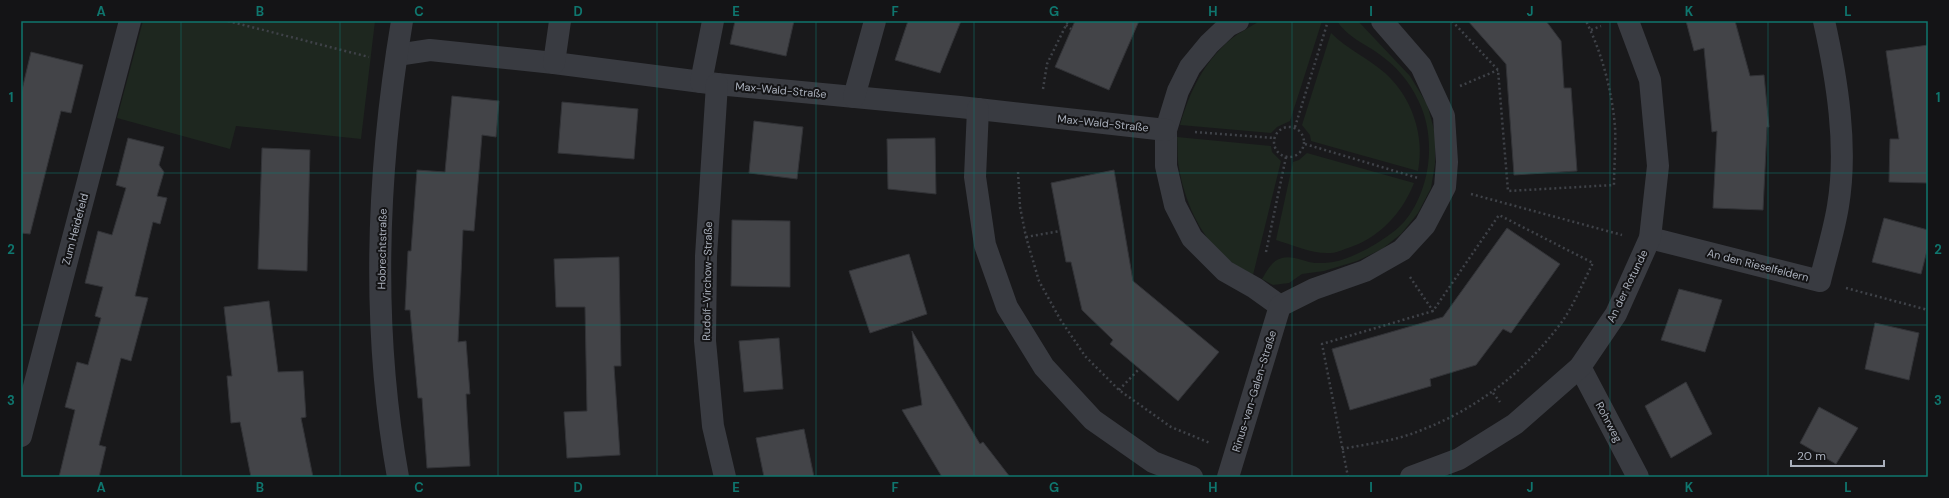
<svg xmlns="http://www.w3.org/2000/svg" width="1949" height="498" font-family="'DM Sans',sans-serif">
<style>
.green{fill:#1e271f}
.building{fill:#434448;stroke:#323337}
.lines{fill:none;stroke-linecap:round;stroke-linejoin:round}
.path{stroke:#3f4248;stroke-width:2.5;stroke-dasharray:2 3;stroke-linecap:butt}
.minor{stroke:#393b41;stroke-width:22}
.grid{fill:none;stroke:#0f766e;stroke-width:1;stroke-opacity:0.55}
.labels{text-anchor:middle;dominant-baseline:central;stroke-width:4;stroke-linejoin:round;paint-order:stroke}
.street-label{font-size:11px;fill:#aab0bc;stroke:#141416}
.neatline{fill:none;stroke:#0f766e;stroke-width:1.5}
.grid-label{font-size:13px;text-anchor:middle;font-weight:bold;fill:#0f766e}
</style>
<rect width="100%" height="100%" fill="#19191b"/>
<g class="green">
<path d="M 143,21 L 375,21 L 361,139 L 236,126 L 230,149 L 117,118 Z"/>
<path d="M 1260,21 L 1322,21 L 1290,121 L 1277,127 L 1271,133 L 1180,125 C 1190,91 1203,63 1231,39 C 1240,32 1250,27 1260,21 Z"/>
<path d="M 1337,21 L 1358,21 L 1410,76 L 1427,104 L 1435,133 L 1435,164 L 1431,188 L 1418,213 L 1401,234 L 1382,249 L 1357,261 L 1324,271 L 1302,274 L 1289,283 L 1273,285 L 1262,279 C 1267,271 1272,260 1282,258 C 1293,255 1304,262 1315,263 C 1321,263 1328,263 1333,262 C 1345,260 1357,254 1367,249 C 1379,242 1394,233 1404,222 C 1431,190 1437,137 1418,100 C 1409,81 1396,66 1379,54 C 1364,43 1347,37 1337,21 Z"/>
<path d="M 1331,33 C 1347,49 1368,58 1385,73 C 1412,97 1425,136 1418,171 L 1311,141 L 1310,135 L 1302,125 Z"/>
<path d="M 1177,137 L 1271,146 L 1272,152 L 1281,161 L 1253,275 C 1247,271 1240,268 1234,264 C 1203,243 1185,204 1179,168 C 1177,158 1178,147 1177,137 Z"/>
<path d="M 1307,153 L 1414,183 C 1402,214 1377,240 1345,249 C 1340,251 1335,253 1330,253 C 1312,254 1293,245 1276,240 L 1293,162 L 1299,160 Z"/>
</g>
<g class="building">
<path d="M 735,21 L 794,21 L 786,56 L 730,44 Z"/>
<path d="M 908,21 L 961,21 L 940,73 L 895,60 Z"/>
<path d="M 1075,21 L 1139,21 L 1109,90 L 1055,67 Z"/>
<path d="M 1468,21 L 1546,21 L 1561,41 L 1564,88 L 1571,88 L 1577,171 L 1514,175 L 1506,64 Z"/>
<path d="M 1686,21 L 1735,21 L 1750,76 L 1764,75 L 1769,127 L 1767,127 L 1763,210 L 1713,208 L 1717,131 L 1712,132 L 1704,48 L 1694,51 Z"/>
<path d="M 1928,45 L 1928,183 L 1889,182 L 1890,139 L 1899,139 L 1886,51 Z"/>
<path d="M 31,52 L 83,65 L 71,113 L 61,111 L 30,234 L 21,233 L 21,94 Z"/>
<path d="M 452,96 L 499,101 L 496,137 L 482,135 L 474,231 L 463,230 L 458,342 L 466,341 L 470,394 L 466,394 L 470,466 L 427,468 L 422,398 L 418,398 L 410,310 L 405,310 L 408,251 L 411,251 L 417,170 L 445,172 Z"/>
<path d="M 562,102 L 638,109 L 634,159 L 558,153 Z"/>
<path d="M 754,121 L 803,127 L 797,179 L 749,173 Z"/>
<path d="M 128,138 L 164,147 L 159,165 L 164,172 L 157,196 L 167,198 L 160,224 L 153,222 L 135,296 L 148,298 L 131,361 L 121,358 L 99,445 L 106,447 L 99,477 L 59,477 L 75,410 L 65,407 L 77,362 L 88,365 L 101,318 L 95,316 L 103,287 L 85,283 L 98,231 L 112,235 L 126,188 L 116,185 Z"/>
<path d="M 935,138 L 936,194 L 888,189 L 887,139 Z"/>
<path d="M 262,148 L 310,150 L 307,271 L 258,269 Z"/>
<path d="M 1114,170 L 1133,281 L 1219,352 L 1178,401 L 1110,344 L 1113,340 L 1082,310 L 1071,262 L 1066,262 L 1051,183 Z"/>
<path d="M 1884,218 L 1928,230 L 1928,247 L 1921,274 L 1872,262 Z"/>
<path d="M 732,220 L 790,221 L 790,287 L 731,286 Z"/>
<path d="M 1507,228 L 1560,264 L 1511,333 L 1503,329 L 1476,365 L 1430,379 L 1431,386 L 1350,410 L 1332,349 L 1443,317 Z"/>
<path d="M 909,254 L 927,314 L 870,333 L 849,271 Z"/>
<path d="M 619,257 L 621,366 L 614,366 L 620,455 L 567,458 L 564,412 L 587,411 L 585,307 L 556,307 L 554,259 Z"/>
<path d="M 1679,289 L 1722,300 L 1705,352 L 1661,340 Z"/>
<path d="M 269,301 L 278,372 L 303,371 L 306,417 L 301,418 L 313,477 L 251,477 L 240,422 L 231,423 L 227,376 L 232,376 L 224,307 Z"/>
<path d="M 1875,323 L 1919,333 L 1909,380 L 1865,369 Z"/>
<path d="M 912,331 L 980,444 L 983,442 L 1010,477 L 942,477 L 902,410 L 922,405 Z"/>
<path d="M 779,338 L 783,389 L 744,392 L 739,341 Z"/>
<path d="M 1686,382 L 1712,434 L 1671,458 L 1645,406 Z"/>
<path d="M 1819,407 L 1858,428 L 1836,464 L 1800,443 Z"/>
<path d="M 804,429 L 814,477 L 764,477 L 756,438 Z"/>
</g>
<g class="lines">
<g class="path">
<path d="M 228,21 L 369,57"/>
<path d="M 1452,21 L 1498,70 L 1508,191 L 1614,185 C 1614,166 1616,146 1615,127 C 1612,91 1602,53 1586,21"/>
<path d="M 1066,25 L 1071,29"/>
<path d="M 1591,30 L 1601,26"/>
<path d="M 1460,86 L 1498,70"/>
<path d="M 1043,89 L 1047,64 L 1068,21"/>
<circle cx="1289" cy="142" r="15"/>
<path d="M 1295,127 L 1328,21"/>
<path d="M 1195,132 L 1274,138"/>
<path d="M 1305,144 L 1418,178"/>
<path d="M 1018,172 L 1020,207 L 1026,237 L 1039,281 L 1060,319 L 1085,356 L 1119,390 L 1171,427 L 1210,443"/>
<path d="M 1471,194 L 1622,235"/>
<path d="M 1026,237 L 1060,231"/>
<path d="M 1266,252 L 1286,157"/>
<path d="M 1410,277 L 1433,311"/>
<path d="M 1846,288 L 1928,310"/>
<path d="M 1119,390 L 1139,369"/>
<path d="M 1493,393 L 1500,402"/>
<path d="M 1342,449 C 1367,444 1395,441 1419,431 C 1475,410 1522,374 1558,327 C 1573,308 1582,284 1593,263 L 1499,215 L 1433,311 L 1322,344 L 1348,477"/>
</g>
<g class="minor">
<path d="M 1238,21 L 1228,26 L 1209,44 L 1190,67 L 1178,91 L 1166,130 L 1166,166 L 1175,205 L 1192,238 L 1225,271 L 1255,288 L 1280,306"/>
<path d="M 397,55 L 430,50 L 554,63 L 717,84 L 960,107 L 1166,130"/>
<path d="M 554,63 L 560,21"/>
<path d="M 701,82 L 713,21"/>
<path d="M 717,84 L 706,256 L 705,341 L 713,426 L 725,477"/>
<path d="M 854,97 L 875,21"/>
<path d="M 978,109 L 975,177 L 985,245 L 1007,307 L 1044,367 L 1093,420 L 1153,462 L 1192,477"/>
<path d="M 1650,238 L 1820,281 C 1826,256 1834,231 1838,206 C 1848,147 1837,79 1824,21"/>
<path d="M 1580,367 L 1638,477"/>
<path d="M 21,436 L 130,21"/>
<path d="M 398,477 C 371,327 377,170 402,21"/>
<path d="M 1228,477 L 1280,306 L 1314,289 L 1365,271 L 1402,250 L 1425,225 L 1445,187 L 1447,162 L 1444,116 L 1421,66 L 1382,21"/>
<path d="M 1411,477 L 1459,459 L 1515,424 L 1580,367 L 1616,314 L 1650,238 L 1658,166 L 1650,80 L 1628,21"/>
</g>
</g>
<path class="grid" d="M 181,21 L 181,477M 340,21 L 340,477M 498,21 L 498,477M 657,21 L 657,477M 816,21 L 816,477M 974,21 L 974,477M 1133,21 L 1133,477M 1292,21 L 1292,477M 1451,21 L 1451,477M 1610,21 L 1610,477M 1768,21 L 1768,477M 21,173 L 1928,173M 21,325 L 1928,325"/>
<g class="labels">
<g class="street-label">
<text transform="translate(781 90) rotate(5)">Max-Wald-Straße</text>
<text transform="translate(1103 123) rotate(6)">Max-Wald-Straße</text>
<text transform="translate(75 229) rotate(-75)">Zum Heidefeld</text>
<text transform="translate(382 249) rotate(-89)">Hobrechtstraße</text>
<text transform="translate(1758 265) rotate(14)">An den Rieselfeldern</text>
<text transform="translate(707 281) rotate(-89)">Rudolf-Virchow-Straße</text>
<text transform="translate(1627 286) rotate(-64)">An der Rotunde</text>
<text transform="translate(1254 391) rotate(-73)">Rinus-van-Galen-Straße</text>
<text transform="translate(1609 422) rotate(62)">Rohrweg</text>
</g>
</g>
<rect width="1949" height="498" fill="none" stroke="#141416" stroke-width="44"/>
<path d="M1791 460v6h93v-6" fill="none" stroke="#aab0bc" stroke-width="2"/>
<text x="1797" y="460" font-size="12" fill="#aab0bc" stroke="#141416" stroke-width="3" paint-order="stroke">20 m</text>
<rect x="22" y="22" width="1905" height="454" class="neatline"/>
<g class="grid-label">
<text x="101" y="16">A</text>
<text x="260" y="16">B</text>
<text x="419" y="16">C</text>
<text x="578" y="16">D</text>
<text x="736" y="16">E</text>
<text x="895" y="16">F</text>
<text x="1054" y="16">G</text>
<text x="1213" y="16">H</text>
<text x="1371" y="16">I</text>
<text x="1530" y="16">J</text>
<text x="1689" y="16">K</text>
<text x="1848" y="16">L</text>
<text x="11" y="102">1</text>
<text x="1938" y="102">1</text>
<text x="11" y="254">2</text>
<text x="1938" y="254">2</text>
<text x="11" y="405">3</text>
<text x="1938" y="405">3</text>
<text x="101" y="492">A</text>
<text x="260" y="492">B</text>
<text x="419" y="492">C</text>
<text x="578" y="492">D</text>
<text x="736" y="492">E</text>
<text x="895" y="492">F</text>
<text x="1054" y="492">G</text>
<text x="1213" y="492">H</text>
<text x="1371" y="492">I</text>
<text x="1530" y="492">J</text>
<text x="1689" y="492">K</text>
<text x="1848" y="492">L</text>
</g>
</svg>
